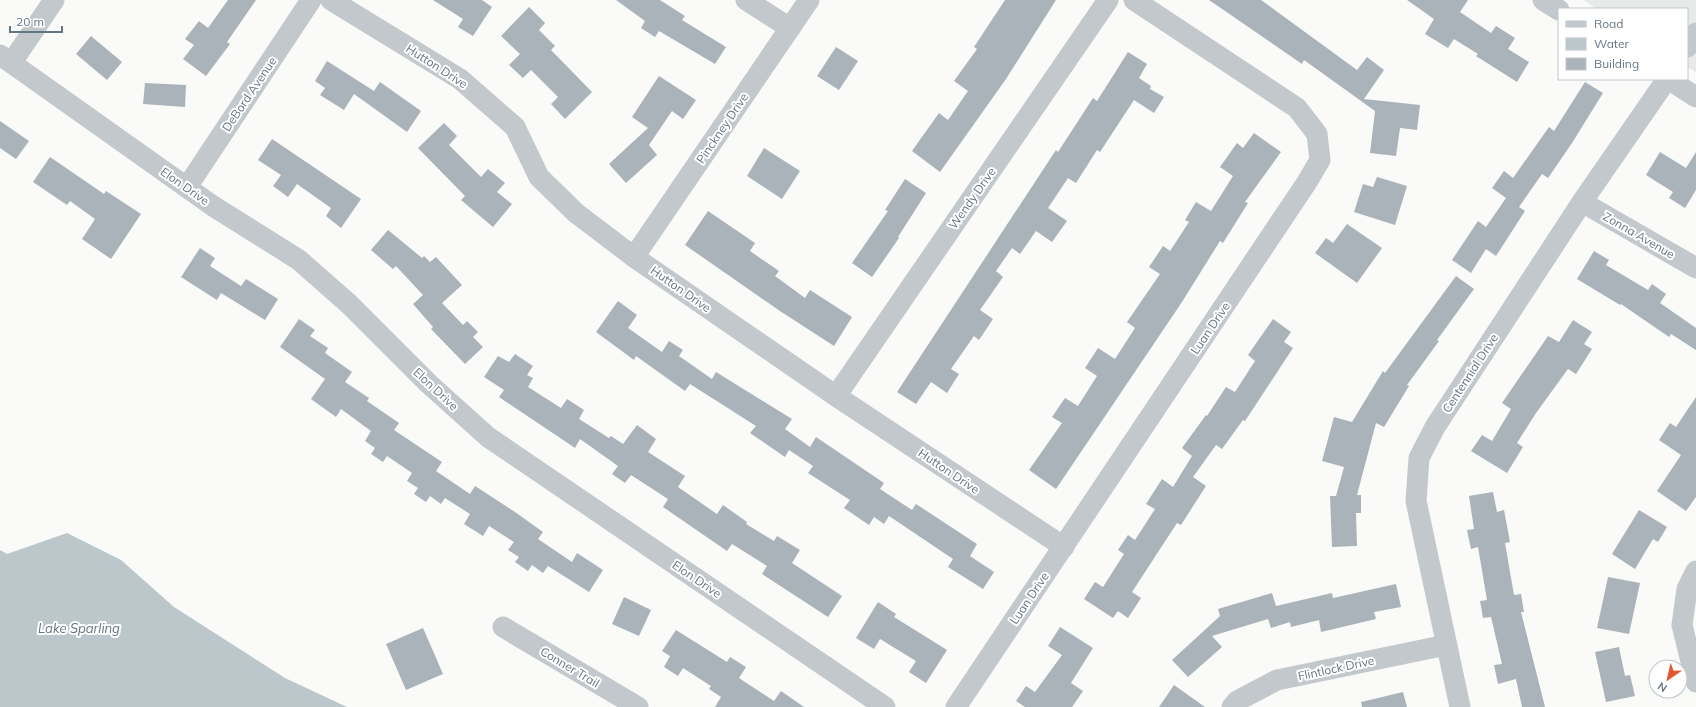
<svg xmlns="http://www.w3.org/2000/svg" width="1696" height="707" font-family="Mulish,sans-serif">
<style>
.built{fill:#e8e9e9}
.water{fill:#bbc7cb}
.building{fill:#aab3b9}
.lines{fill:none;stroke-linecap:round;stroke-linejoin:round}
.minor{stroke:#c3c8cc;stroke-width:21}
.labels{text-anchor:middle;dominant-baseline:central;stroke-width:4;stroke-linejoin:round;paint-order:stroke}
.street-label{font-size:12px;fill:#657683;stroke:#fff}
.water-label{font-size:13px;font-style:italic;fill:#60757c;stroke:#fff}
</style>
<rect width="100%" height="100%" fill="#fafaf8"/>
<path class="built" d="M 1583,0 L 1696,0 L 1696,72 L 1687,67 L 1687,9 L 1597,9 Z"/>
<path class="water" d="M 67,533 L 121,560 L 174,607 L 285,678 L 347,707 L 0,707 L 0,550 L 7,554 Z"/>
<g class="building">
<path d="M 228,0 L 256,0 L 227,42 L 230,44 L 206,76 L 183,59 L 194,45 L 185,39 L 199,21 L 208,28 Z"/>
<path d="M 433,0 L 482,0 L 492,7 L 473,36 L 458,27 L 463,19 Z"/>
<path d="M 616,0 L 660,0 L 685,16 L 682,20 L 726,47 L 715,64 L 659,31 L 655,37 L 641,28 L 645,21 Z"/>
<path d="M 1005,0 L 1056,0 L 1006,79 L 940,172 L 912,151 L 939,113 L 948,120 L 968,91 L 954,81 L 977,49 L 974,47 Z"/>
<path d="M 1209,0 L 1261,0 L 1357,70 L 1367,57 L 1384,70 L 1364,99 L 1420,105 L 1417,130 L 1400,128 L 1396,156 L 1370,153 L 1375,111 L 1304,60 L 1302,64 Z"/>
<path d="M 1407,0 L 1468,0 L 1460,12 L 1491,33 L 1496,26 L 1515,38 L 1508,49 L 1529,62 L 1517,82 L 1476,56 L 1478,54 L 1454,39 L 1448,48 L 1425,34 L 1434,19 Z"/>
<path d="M 529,7 L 545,23 L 539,30 L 555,46 L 551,50 L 592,92 L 565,119 L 551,104 L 558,97 L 531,70 L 523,78 L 509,65 L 520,54 L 501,36 Z"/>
<path d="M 91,36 L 122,62 L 107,80 L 76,54 Z"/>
<path d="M 836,47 L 858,61 L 839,90 L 817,76 Z"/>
<path d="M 1128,52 L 1147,64 L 1139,78 L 1151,86 L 1150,89 L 1164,97 L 1154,113 L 1134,100 L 1100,152 L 1097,150 L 1076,183 L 1068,178 L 1048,208 L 1067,221 L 1052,242 L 1036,231 L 1020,254 L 1012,248 L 996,271 L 1003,277 L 980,310 L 993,319 L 979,340 L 974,336 L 951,369 L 959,374 L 947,393 L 931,382 L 916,404 L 897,392 L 1056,150 L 1058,152 L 1093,98 L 1097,101 Z"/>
<path d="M 327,61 L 374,91 L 380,82 L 421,111 L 407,132 L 354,94 L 344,110 L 320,95 L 325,88 L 315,81 Z"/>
<path d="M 659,76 L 696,100 L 683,119 L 672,111 L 649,145 L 657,155 L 626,183 L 609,164 L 648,128 L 632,117 Z"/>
<path d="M 1585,82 L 1603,93 L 1572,143 L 1548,178 L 1542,174 L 1519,207 L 1525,211 L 1496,256 L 1486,249 L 1471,273 L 1452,260 L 1478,221 L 1486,227 L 1506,198 L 1492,188 L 1504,171 L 1513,178 L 1549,127 L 1554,131 Z"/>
<path d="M 145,83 L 186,85 L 185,107 L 143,104 Z"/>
<path d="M 0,121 L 29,141 L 16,159 L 0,148 Z"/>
<path d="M 444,123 L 457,136 L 449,145 L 481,177 L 488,169 L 505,183 L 497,192 L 512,204 L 493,227 L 461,200 L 465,196 L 418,148 Z"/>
<path d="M 1254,133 L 1281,152 L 1245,202 L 1248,203 L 1223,243 L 1220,241 L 1182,302 L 1056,489 L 1029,470 L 1062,423 L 1052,417 L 1065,398 L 1078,406 L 1097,376 L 1085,368 L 1098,348 L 1115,359 L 1135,328 L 1127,322 L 1160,274 L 1149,267 L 1163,246 L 1170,251 L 1189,222 L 1185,220 L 1196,202 L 1211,211 L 1233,176 L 1220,167 L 1237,143 L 1243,148 Z"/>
<path d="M 272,139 L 361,199 L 341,228 L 326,216 L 331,208 L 297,184 L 288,197 L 273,186 L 281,175 L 258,160 Z"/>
<path d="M 764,148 L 800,171 L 782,199 L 747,176 Z"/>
<path d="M 1660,152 L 1686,168 L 1696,152 L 1696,190 L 1685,208 L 1669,198 L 1673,192 L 1646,175 Z"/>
<path d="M 50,157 L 104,194 L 106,191 L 141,214 L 111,259 L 82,239 L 95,219 L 70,201 L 67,205 L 33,182 Z"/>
<path d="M 1377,177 L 1407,186 L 1395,225 L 1354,212 L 1363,184 L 1373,187 Z"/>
<path d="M 905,179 L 926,193 L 898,237 L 899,238 L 872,277 L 852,263 L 888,211 L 885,210 Z"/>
<path d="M 708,211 L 755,243 L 750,251 L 779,271 L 775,276 L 805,298 L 810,290 L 852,317 L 834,346 L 780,311 L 685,245 Z"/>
<path d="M 1347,224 L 1382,248 L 1357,283 L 1315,253 L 1326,238 L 1333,243 Z"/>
<path d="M 388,230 L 422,258 L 424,256 L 430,262 L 436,257 L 462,285 L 442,303 L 463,325 L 467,321 L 478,332 L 473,337 L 483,347 L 465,364 L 431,329 L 433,327 L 413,304 L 423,295 L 396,266 L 393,269 L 371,250 Z"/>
<path d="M 200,248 L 215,258 L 210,266 L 241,286 L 246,279 L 278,299 L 265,320 L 221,293 L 217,300 L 181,277 Z"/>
<path d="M 1594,251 L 1609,260 L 1606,265 L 1648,290 L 1652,284 L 1666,294 L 1660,303 L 1696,328 L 1696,350 L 1671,334 L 1669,337 L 1621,304 L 1620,305 L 1577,279 Z"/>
<path d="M 1456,276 L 1474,289 L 1437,340 L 1439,341 L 1407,385 L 1409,386 L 1384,427 L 1376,423 L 1357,495 L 1361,495 L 1361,513 L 1356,513 L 1357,546 L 1332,547 L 1330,496 L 1336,496 L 1344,467 L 1322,461 L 1334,417 L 1352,422 L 1383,371 L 1385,373 Z"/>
<path d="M 618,301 L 637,315 L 628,328 L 662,352 L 669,341 L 683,350 L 679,356 L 712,379 L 716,372 L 792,419 L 785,429 L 810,447 L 816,437 L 884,483 L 880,489 L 912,510 L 916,504 L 977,544 L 970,556 L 994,572 L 983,589 L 948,567 L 953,559 L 889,516 L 884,524 L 874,517 L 869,525 L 844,508 L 850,500 L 808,473 L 813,466 L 789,450 L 785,457 L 750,433 L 756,426 L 690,384 L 685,391 L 636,356 L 634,360 L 596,332 Z"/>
<path d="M 299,319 L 315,330 L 310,336 L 328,348 L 325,353 L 352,372 L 345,382 L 369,398 L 367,401 L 399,423 L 394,430 L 442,462 L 436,471 L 470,494 L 475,486 L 515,512 L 543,532 L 538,539 L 572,562 L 577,553 L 603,570 L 589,592 L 548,566 L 543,573 L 532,565 L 528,571 L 515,562 L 519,557 L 508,550 L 514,542 L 489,526 L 483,536 L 464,524 L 470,514 L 445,498 L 441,504 L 430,496 L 426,502 L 414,494 L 418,488 L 407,481 L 412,473 L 387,456 L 383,462 L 371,454 L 375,448 L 365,441 L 371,431 L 341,409 L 336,417 L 311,399 L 325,379 L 280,347 Z"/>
<path d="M 1273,319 L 1291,332 L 1284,342 L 1293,348 L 1245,421 L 1243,420 L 1222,449 L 1216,445 L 1193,477 L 1206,486 L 1181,525 L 1177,523 L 1132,592 L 1141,598 L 1128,618 L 1118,611 L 1113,618 L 1084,599 L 1095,582 L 1103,587 L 1124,554 L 1118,550 L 1128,535 L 1135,540 L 1155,509 L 1146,504 L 1162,479 L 1173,487 L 1192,456 L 1182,448 L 1206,415 L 1207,416 L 1226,387 L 1235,392 L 1255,361 L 1248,355 Z"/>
<path d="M 1573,320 L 1592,332 L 1584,344 L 1592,349 L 1576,374 L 1568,369 L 1536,413 L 1517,443 L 1523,447 L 1507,473 L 1471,451 L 1482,435 L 1492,441 L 1511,409 L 1502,403 L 1548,336 L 1559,342 Z"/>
<path d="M 515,354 L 533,366 L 527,375 L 533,378 L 528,387 L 561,408 L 567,399 L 584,410 L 579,419 L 609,438 L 611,436 L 623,444 L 637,425 L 656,439 L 648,452 L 685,476 L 678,487 L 717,514 L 723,505 L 747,522 L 746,524 L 774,541 L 777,536 L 800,550 L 792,563 L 842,596 L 828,617 L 762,574 L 767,566 L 732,544 L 727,551 L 663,507 L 668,499 L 631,475 L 625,483 L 612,474 L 618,466 L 580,439 L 575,448 L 499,397 L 504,390 L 484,377 L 498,356 L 509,362 Z"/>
<path d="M 1696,397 L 1696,497 L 1686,511 L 1657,491 L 1681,455 L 1659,440 L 1670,423 L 1676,427 Z"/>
<path d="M 1493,492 L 1497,512 L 1504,510 L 1510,542 L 1505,543 L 1514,595 L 1521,594 L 1524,612 L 1521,612 L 1545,707 L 1522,707 L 1516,679 L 1498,684 L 1494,665 L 1502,664 L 1491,617 L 1483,618 L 1480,601 L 1487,600 L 1478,547 L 1471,549 L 1467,530 L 1474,529 L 1469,496 Z"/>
<path d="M 1639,510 L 1667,527 L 1658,542 L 1653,539 L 1635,569 L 1612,554 Z"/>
<path d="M 1608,577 L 1640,583 L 1629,634 L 1597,628 Z"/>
<path d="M 1396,584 L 1401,607 L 1374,612 L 1376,619 L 1321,632 L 1319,620 L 1291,627 L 1290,622 L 1271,628 L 1268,619 L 1212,636 L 1222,647 L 1188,677 L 1172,660 L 1220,616 L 1218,609 L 1272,593 L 1276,606 L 1332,593 L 1333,598 Z"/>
<path d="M 624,597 L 651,610 L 639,636 L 612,624 Z"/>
<path d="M 878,602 L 896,614 L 894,617 L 947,650 L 926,683 L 909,672 L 916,661 L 880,639 L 874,649 L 856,638 Z"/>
<path d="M 1060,627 L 1093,648 L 1071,683 L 1083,691 L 1072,707 L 1025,707 L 1016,701 L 1026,686 L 1035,692 L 1062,655 L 1048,646 Z"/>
<path d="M 423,628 L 443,674 L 406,690 L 386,644 Z"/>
<path d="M 676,630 L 727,662 L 730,657 L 746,667 L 739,678 L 774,701 L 781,691 L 804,707 L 715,707 L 721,697 L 709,689 L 711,686 L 683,668 L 678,676 L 664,667 L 670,656 L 662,651 Z"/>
<path d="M 1619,647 L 1625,676 L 1630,675 L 1635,696 L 1606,702 L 1595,652 Z"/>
<path d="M 1174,685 L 1205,707 L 1159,707 Z"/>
<path d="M 1403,692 L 1407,707 L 1362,707 L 1361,702 Z"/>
</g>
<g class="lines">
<g class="minor">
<path d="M 331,0 L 460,79 L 515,127 L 539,177 L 576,213 L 634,257 L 836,396 L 1064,547"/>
<path d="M 746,0 L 790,28"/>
<path d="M 1543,0 L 1559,10"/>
<path d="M 1687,47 L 1696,33"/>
<path d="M 0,55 L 213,206 L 299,260 L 349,304 L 429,384 L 488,437 L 885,707"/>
<path d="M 12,62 L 54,0"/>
<path d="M 1668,79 L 1696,97"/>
<path d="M 187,187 L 311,0"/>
<path d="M 1582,202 L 1696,268"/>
<path d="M 634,257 L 809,0"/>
<path d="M 836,396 L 1108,0"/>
<path d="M 1696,571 L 1687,589 L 1682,625 L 1696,682"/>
<path d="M 503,627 L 638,707"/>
<path d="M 956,707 L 1307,182 L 1320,160 L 1317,134 L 1297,108 L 1134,0"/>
<path d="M 1232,707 L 1237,701 L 1277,680 L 1446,645"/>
<path d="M 1460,707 L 1416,501 L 1419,458 L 1435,427 L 1582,202 L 1667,79"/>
</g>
</g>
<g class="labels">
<g class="street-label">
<text transform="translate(437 66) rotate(33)">Hutton Drive</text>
<text transform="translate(249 94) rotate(-56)">DeBord Avenue</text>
<text transform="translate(722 128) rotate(-56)">Pinckney Drive</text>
<text transform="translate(185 186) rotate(35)">Elon Drive</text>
<text transform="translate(972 198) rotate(-55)">Wendy Drive</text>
<text transform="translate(1639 235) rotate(30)">Zonna Avenue</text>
<text transform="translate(681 289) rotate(35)">Hutton Drive</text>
<text transform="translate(1210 328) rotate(-56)">Luan Drive</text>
<text transform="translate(1470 373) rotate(-57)">Centennial Drive</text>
<text transform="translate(436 389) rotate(43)">Elon Drive</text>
<text transform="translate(949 471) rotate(34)">Hutton Drive</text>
<text transform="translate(697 579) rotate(34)">Elon Drive</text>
<text transform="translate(1029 598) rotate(-56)">Luan Drive</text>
<text transform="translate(570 667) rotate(31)">Conner Trail</text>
<text transform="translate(1336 668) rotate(-12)">Flintlock Drive</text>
</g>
<g class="water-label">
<text x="79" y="628">Lake Sparling</text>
</g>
</g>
<rect x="1558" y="8" width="130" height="72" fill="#ffffff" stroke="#c1c8cd"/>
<rect x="1566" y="21" width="20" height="6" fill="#c3c8cc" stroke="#c1c8cd"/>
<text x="1594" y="28" font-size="12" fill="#657683">Road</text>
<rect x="1566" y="38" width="20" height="12" fill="#bbc7cb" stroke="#c1c8cd"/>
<text x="1594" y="48" font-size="12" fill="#657683">Water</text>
<rect x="1566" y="58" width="20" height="12" fill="#aab3b9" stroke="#c1c8cd"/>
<text x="1594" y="68" font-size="12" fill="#657683">Building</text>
<g transform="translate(1668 679) rotate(214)"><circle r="19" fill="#ffffff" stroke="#c1c8cd"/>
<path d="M0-3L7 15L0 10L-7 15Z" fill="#e4572e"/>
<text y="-6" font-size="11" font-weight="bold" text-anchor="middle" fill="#657683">N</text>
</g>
<path d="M10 26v6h52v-6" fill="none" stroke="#657683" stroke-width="2"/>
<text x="16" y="26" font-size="12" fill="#657683" stroke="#ffffff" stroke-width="3" paint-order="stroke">20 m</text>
</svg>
